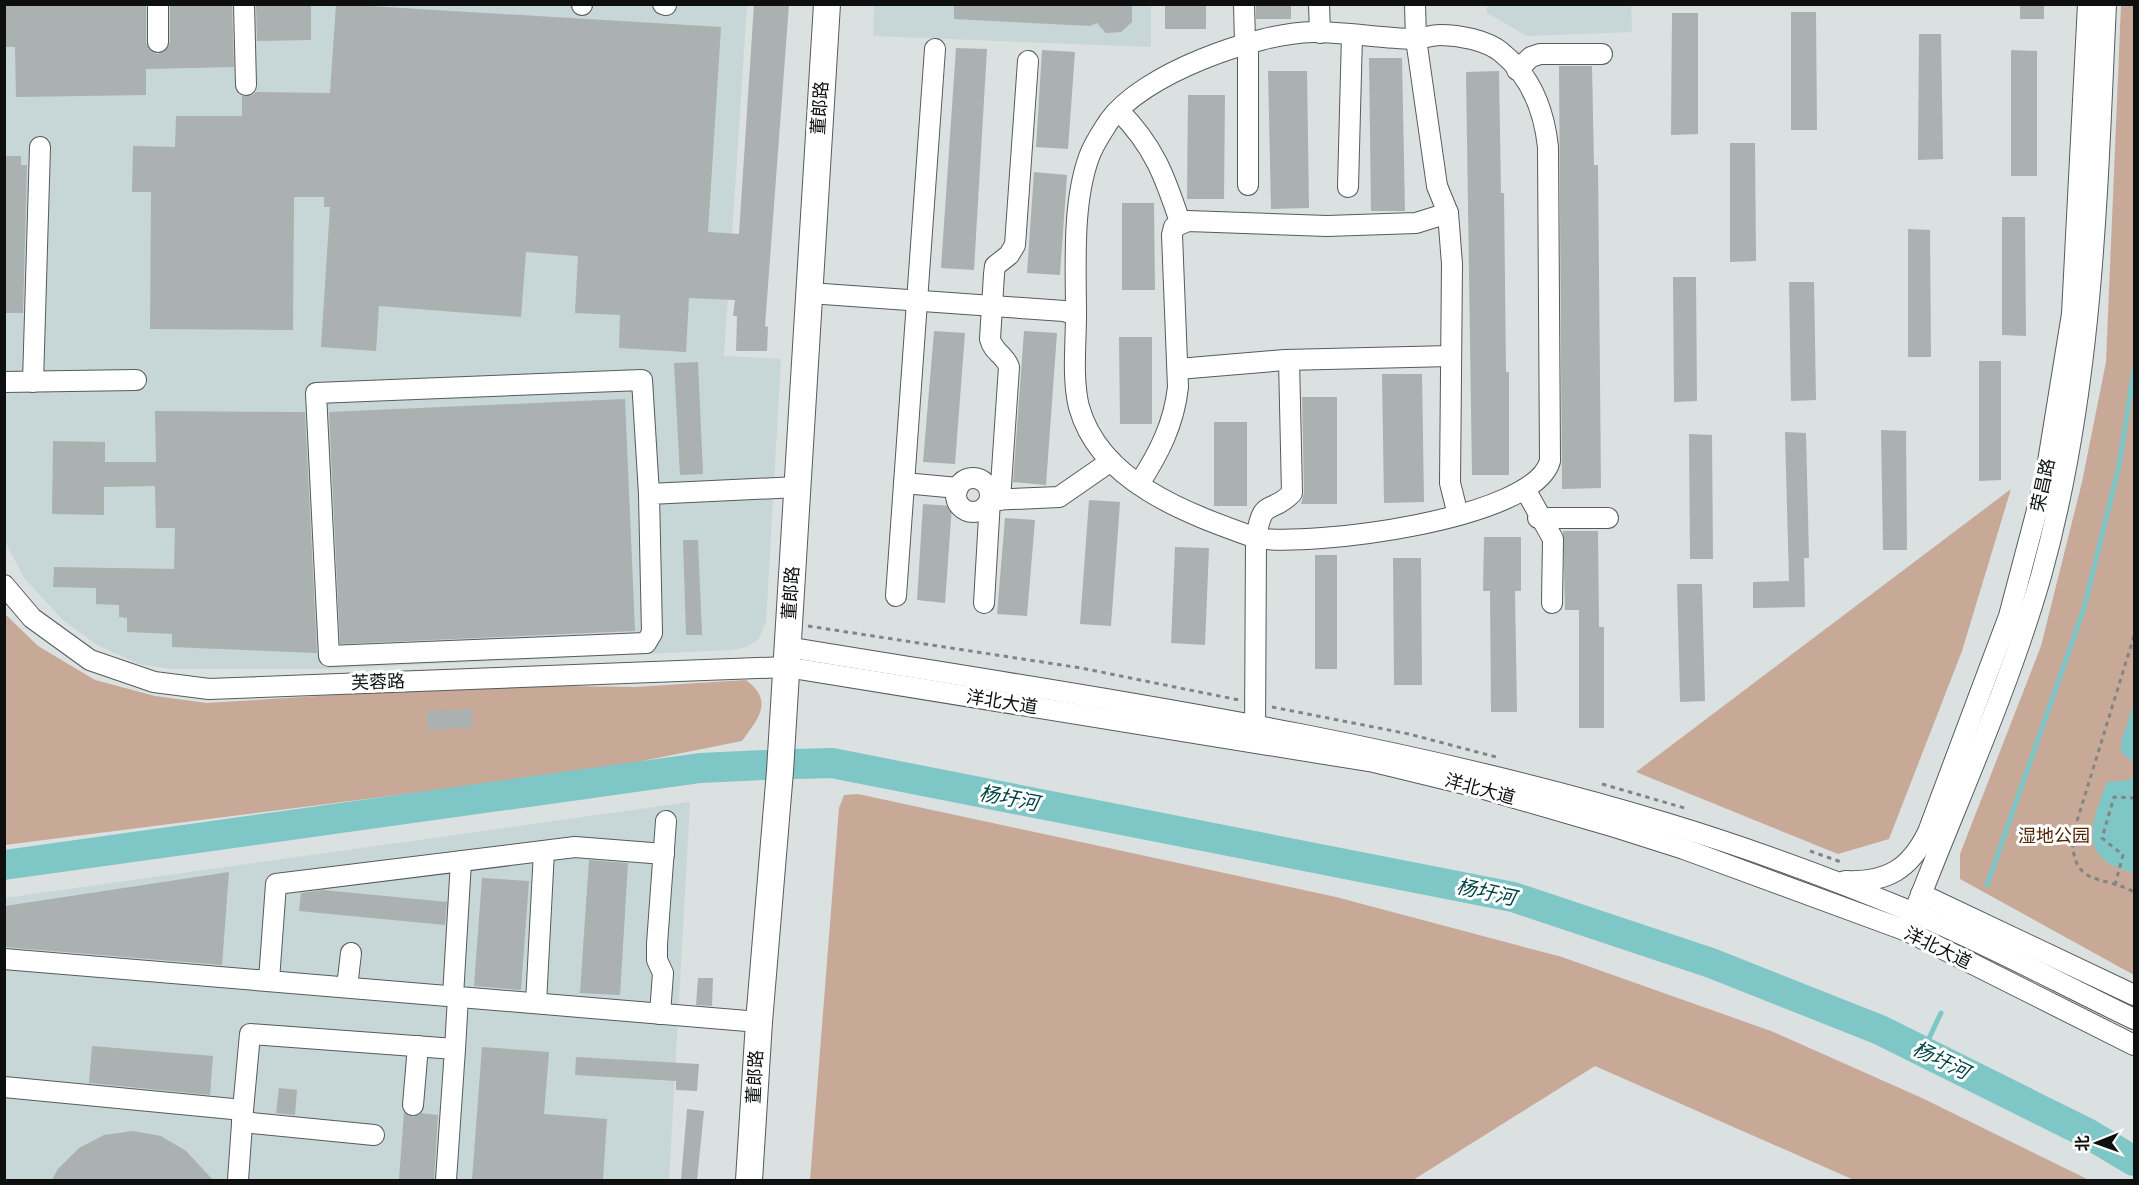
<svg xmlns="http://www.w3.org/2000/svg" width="2139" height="1185" font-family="Rubik,'Noto Sans SC',sans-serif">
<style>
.built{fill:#c7d6d6}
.green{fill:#c8a998}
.water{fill:#7fc6c7}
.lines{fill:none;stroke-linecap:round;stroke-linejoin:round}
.stream{stroke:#7fc6c7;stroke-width:5}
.river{stroke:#7fc6c7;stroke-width:30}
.building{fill:#abb0b0}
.minor-casing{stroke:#565b5b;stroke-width:22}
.major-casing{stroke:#565b5b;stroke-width:28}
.path{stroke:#818585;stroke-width:3;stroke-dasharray:4.5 4.5;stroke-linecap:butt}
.minor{stroke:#fff;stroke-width:20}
.major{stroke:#fff;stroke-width:26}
.labels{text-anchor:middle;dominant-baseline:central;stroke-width:6;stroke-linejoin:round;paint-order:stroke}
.street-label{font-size:18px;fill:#0e1010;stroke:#fff}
.park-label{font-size:18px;fill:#542506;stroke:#fff}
.water-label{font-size:20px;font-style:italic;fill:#004546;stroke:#fff}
</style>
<rect width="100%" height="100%" fill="#dbe0e0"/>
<g class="built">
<path d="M 4,5 L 747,5 L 724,356 L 781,359 L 766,622 L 759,639 L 747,647 L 731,650 L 325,669 L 171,669 L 139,664 L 97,645 L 63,620 L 24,578 L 5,541 Z"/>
<path d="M 874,5 L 1151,5 L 1151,47 L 873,36 Z"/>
<path d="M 1487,5 L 1631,5 L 1632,32 L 1527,36 L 1487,13 Z"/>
<path d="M 690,802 L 669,1180 L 5,1180 L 4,898 Z"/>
</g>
<g class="green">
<path d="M 2121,5 L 2134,5 L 2134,975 L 1960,879 L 1960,854 L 2041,646 L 2082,482 L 2106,362 Z"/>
<path d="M 2011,489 L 1962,651 L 1889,839 L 1838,854 L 1636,772 Z"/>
<path d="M 4,613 L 38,646 L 95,680 L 155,696 L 207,703 L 494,685 L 635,687 L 746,680 C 774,701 759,718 742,741 L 602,769 L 5,845 Z"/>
<path d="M 858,794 L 1336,897 L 1562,957 L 1771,1031 L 1922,1098 L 2089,1180 L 1854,1180 L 1595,1066 L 1413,1180 L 810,1180 L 839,808 L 844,795 Z"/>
</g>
<path class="water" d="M 2134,703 L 2134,873 C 2077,859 2090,826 2107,782 L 2130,780 L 2134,774 L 2134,763 L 2121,752 L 2121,742 Z"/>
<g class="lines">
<g class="stream">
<path d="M 1987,885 L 2084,608 L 2119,466 L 2134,370"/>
<path d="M 1922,1053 L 1941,1013"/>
</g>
<g class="river">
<path d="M 795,764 L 832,763 L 1513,897 L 1711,963 L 1880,1030 L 2087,1133 L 2134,1161"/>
<path d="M 4,865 L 700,768 L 765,765"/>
</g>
</g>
<g class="building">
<path d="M 4,4 L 146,4 L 146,43 L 152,52 L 157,54 L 164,52 L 170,43 L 170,4 L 232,4 L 234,67 L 146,69 L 146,95 L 16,97 L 15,47 L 4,47 Z"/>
<path d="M 256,4 L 311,4 L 311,40 L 257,41 Z"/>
<path d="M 336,4 L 721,27 L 708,232 L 739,234 L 754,4 L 789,4 L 765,326 L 768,327 L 767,351 L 736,351 L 737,316 L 733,316 L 735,300 L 689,298 L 686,352 L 619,348 L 620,315 L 575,313 L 578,256 L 526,252 L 521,317 L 379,306 L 376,351 L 321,347 L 330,207 L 324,207 L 324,197 L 294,197 L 293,330 L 150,329 L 151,192 L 132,192 L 133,146 L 175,147 L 176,116 L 242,116 L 242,96 L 252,95 L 256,92 L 330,93 Z"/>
<path d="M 954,4 L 1132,4 L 1132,22 L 1121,32 L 1106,33 L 1097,23 L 1090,26 L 954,19 Z"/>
<rect x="1165" y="4" width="41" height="25"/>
<rect x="1256" y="4" width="35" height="15"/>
<rect x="2020" y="4" width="24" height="15"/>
<path d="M 1791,12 L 1816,12 L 1817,130 L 1791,130 Z"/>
<path d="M 1672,13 L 1698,13 L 1698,134 L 1671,135 Z"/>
<path d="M 1919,34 L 1941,34 L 1943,159 L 1918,160 Z"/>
<path d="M 956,48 L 987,49 L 974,270 L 941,268 Z"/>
<path d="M 1042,50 L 1075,52 L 1068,149 L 1036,147 Z"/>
<path d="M 2011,50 L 2037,51 L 2037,176 L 2011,176 Z"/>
<path d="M 1369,58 L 1402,58 L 1405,211 L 1371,211 Z"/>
<path d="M 1559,66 L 1592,66 L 1594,165 L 1598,165 L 1601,488 L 1562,489 Z"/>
<path d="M 1268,71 L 1307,71 L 1309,208 L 1271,209 Z"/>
<path d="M 1499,71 L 1501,193 L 1504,193 L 1506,372 L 1509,372 L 1509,475 L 1472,475 L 1466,72 Z"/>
<path d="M 1188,95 L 1225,95 L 1224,199 L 1187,199 Z"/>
<path d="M 1730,143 L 1755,143 L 1756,261 L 1730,262 Z"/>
<path d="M 4,156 L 21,156 L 21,165 L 27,165 L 23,313 L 4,313 Z"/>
<path d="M 1034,172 L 1067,175 L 1060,275 L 1027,273 Z"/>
<path d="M 1122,203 L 1154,203 L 1155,290 L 1122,290 Z"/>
<path d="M 2002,217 L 2025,217 L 2026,336 L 2002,335 Z"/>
<path d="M 1908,229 L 1930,230 L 1931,357 L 1908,357 Z"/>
<path d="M 1673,277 L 1696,277 L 1697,401 L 1674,402 Z"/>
<path d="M 1789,282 L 1814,282 L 1816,400 L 1791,401 Z"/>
<path d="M 934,331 L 965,333 L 955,464 L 923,462 Z"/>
<path d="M 1024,331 L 1057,333 L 1046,485 L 1013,482 Z"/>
<path d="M 1119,337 L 1152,337 L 1152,424 L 1120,424 Z"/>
<path d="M 1979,361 L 2001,361 L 2001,480 L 1979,481 Z"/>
<path d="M 698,362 L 703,474 L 680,475 L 674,363 Z"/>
<path d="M 1382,374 L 1422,374 L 1424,502 L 1384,503 Z"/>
<path d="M 1302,397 L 1337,397 L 1337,504 L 1301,504 L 1304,493 Z"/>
<path d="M 625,399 L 635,631 L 340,644 L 329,412 Z"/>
<path d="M 155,411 L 305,412 L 317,653 L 172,647 L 172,634 L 127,632 L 127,618 L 119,617 L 119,605 L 96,604 L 96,588 L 53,587 L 54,567 L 174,569 L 175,528 L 156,528 L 155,486 L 104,487 L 104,515 L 52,514 L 53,441 L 105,442 L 105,462 L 156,462 Z"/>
<rect x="1214" y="422" width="33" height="84"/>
<path d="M 1881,430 L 1906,431 L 1907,550 L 1883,550 Z"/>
<path d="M 1785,432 L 1806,433 L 1809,558 L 1804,558 L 1805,607 L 1753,608 L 1753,582 L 1789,581 Z"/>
<path d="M 1689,434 L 1712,435 L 1713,559 L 1690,559 Z"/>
<path d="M 1089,500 L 1120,502 L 1111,626 L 1080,624 Z"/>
<path d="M 923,504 L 952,506 L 945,603 L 917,600 Z"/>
<path d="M 1005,518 L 1035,520 L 1027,616 L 997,614 Z"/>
<path d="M 1563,531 L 1598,531 L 1599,627 L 1604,627 L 1604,728 L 1579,728 L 1579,610 L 1565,610 Z"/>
<path d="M 1484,537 L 1521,537 L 1521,591 L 1515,591 L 1517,712 L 1491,712 L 1490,591 L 1483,591 Z"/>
<path d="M 683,540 L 698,540 L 702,635 L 686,635 Z"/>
<path d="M 1175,547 L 1209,548 L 1205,645 L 1171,643 Z"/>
<rect x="1315" y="555" width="22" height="114"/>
<path d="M 1393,558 L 1421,558 L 1422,685 L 1394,685 Z"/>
<path d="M 1677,584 L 1702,584 L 1705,701 L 1680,702 Z"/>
<path d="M 472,709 L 473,727 L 428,730 L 427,711 Z"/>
<path d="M 589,860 L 628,863 L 620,995 L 580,993 Z"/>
<path d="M 229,872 L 222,965 L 4,947 L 5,906 Z"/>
<path d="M 482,878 L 529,881 L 521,990 L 474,986 Z"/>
<path d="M 323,890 L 447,902 L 445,925 L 299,911 L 301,893 Z"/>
<path d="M 698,978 L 713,978 L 712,1006 L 696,1005 Z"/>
<path d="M 92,1046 L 213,1056 L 210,1095 L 89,1083 Z"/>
<path d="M 482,1047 L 549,1052 L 544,1114 L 607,1119 L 603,1180 L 472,1180 Z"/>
<path d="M 576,1057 L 699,1064 L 697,1091 L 676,1090 L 676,1081 L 575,1075 Z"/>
<path d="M 279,1088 L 297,1090 L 295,1115 L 276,1113 Z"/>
<path d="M 687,1109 L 704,1111 L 697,1180 L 681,1180 Z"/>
<path d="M 404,1112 L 413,1117 L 421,1113 L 438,1115 L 434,1180 L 399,1180 Z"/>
<path d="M 133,1131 L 161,1136 L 186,1151 L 213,1180 L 52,1180 L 58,1169 L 79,1148 L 104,1135 Z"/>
</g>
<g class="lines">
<g class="minor-casing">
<g id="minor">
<path d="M 158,4 L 158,42"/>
<path d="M 244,4 L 246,85"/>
<path d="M 663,4 L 666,5"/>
<path d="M 1244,4 L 1245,43"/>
<path d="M 1319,4 L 1320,33"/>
<path d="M 1415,4 L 1416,39 L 1437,186 L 1448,213 L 1452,264 L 1450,483 L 1458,515"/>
<path d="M 582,5 L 582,4"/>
<path d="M 1517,70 L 1531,57 L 1540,54 L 1602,54"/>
<path d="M 1119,111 C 1154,146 1165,177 1180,222"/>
<path d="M 1248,185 L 1248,43"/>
<path d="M 1348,187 L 1352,35"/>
<path d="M 809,293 L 1064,311 L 1076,315 C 1076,344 1072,379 1079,407 C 1100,483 1189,514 1256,538 L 1255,737"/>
<path d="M 1076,315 C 1076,266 1072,204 1089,157 C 1093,145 1102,132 1109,121 C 1142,74 1256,33 1313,32 C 1346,32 1380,38 1413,39 C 1422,39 1431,35 1440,35 C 1459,35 1486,40 1501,52 C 1531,76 1544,110 1548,147 L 1550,461 C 1534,520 1309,547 1256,538 C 1263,495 1270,516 1292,493 L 1289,360"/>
<path d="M 1178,369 L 1285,360 L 1451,356"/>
<path d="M 4,382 L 136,380"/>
<path d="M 33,382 L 40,147"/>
<circle cx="973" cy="495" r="17"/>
<path d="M 904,483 L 958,488"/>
<path d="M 1139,484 C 1159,453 1174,424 1178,387 L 1172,235 L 1174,227 L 1188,221 L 1327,226 L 1416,223 L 1448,213"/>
<path d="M 1525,489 L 1553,539 L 1552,603"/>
<path d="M 649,494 L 652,633 L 646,643 L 329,656 L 316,393 L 642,380 L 649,494 L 797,487"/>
<path d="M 1000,500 L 1009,367 C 1005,355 993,352 990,339 L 994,274 L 995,266 L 1009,255 L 1015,245 L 1028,61"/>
<path d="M 1538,518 L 1608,518"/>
<path d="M 4,585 L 32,618 L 90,660 L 154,682 L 209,689 L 786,667 L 1374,762 L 1477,787 L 1618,828 L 1684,849 L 1907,931 L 2134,1045"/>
<path d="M 896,596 L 935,49"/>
<path d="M 984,603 L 990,500 L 1059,497 L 1111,461"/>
<path d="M 787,647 C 1082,696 1379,736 1666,823 C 1749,848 1832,879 1912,912 C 1987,944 2061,984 2134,1019"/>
<path d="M 1845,881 C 1887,883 1910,869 1928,832 L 2009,616 L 2045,480 L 2072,314 L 2088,4"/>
<path d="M 1921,894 L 2134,995"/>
<path d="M 1910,923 C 1954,808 2007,694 2041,576 C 2093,389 2097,197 2106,4"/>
<path d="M 4,959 L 759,1022"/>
<path d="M 269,980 L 276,884 L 575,847 L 664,854"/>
<path d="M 347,987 L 351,953"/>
<path d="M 453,996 L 461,861"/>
<path d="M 536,1003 L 544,851"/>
<path d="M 660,1014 L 663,973 L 657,960 L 657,944 L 666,821"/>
<path d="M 455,1049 L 458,997"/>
<path d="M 4,1087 L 243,1110 L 250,1034 L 455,1049 L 446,1180"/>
<path d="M 413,1105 L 418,1046"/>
<path d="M 242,1122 L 374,1135"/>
<path d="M 238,1180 L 243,1110"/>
</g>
</g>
<g class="major-casing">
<path id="major" d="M 749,1180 L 759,1022 L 780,771 L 827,4"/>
</g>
<g class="path">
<path d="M 808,626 L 1081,668 L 1239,700"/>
<path d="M 2134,636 L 2073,834 C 2070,888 2102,874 2134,892"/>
<path d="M 1272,707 L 1409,734 L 1500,758"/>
<path d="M 1602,784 L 1688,809"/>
<path d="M 1810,851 L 1844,863"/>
<path d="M 2115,885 L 2123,855 L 2102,838 L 2114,797 L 2134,798"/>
</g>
<use href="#minor" class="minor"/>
<use href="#major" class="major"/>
</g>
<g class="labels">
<g class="street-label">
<text transform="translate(820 108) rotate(-86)">董郎路</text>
<text transform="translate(2043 485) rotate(-78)">荣昌路</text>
<text transform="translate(791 593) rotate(-86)">董郎路</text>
<text transform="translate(378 682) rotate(-2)">芙蓉路</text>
<text transform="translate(1002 702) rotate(9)">洋北大道</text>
<text transform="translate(1480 789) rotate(15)">洋北大道</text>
<text transform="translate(1938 948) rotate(26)">洋北大道</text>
<text transform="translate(755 1077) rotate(-87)">董郎路</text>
</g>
<g class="park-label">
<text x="2054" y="836">湿地公园</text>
</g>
<g class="water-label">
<text transform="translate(1009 798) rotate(11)">杨圩河</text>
<text transform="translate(1486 892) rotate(12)">杨圩河</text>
<text transform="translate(1941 1060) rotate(26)">杨圩河</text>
</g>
</g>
<rect width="2139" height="1185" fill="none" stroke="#0e1010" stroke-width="12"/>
<g transform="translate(2097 1143) rotate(269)" stroke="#ffffff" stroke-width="4.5" paint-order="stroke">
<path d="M0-4.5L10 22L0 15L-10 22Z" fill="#0e1010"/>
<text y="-9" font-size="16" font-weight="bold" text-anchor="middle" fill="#0e1010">北</text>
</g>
</svg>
